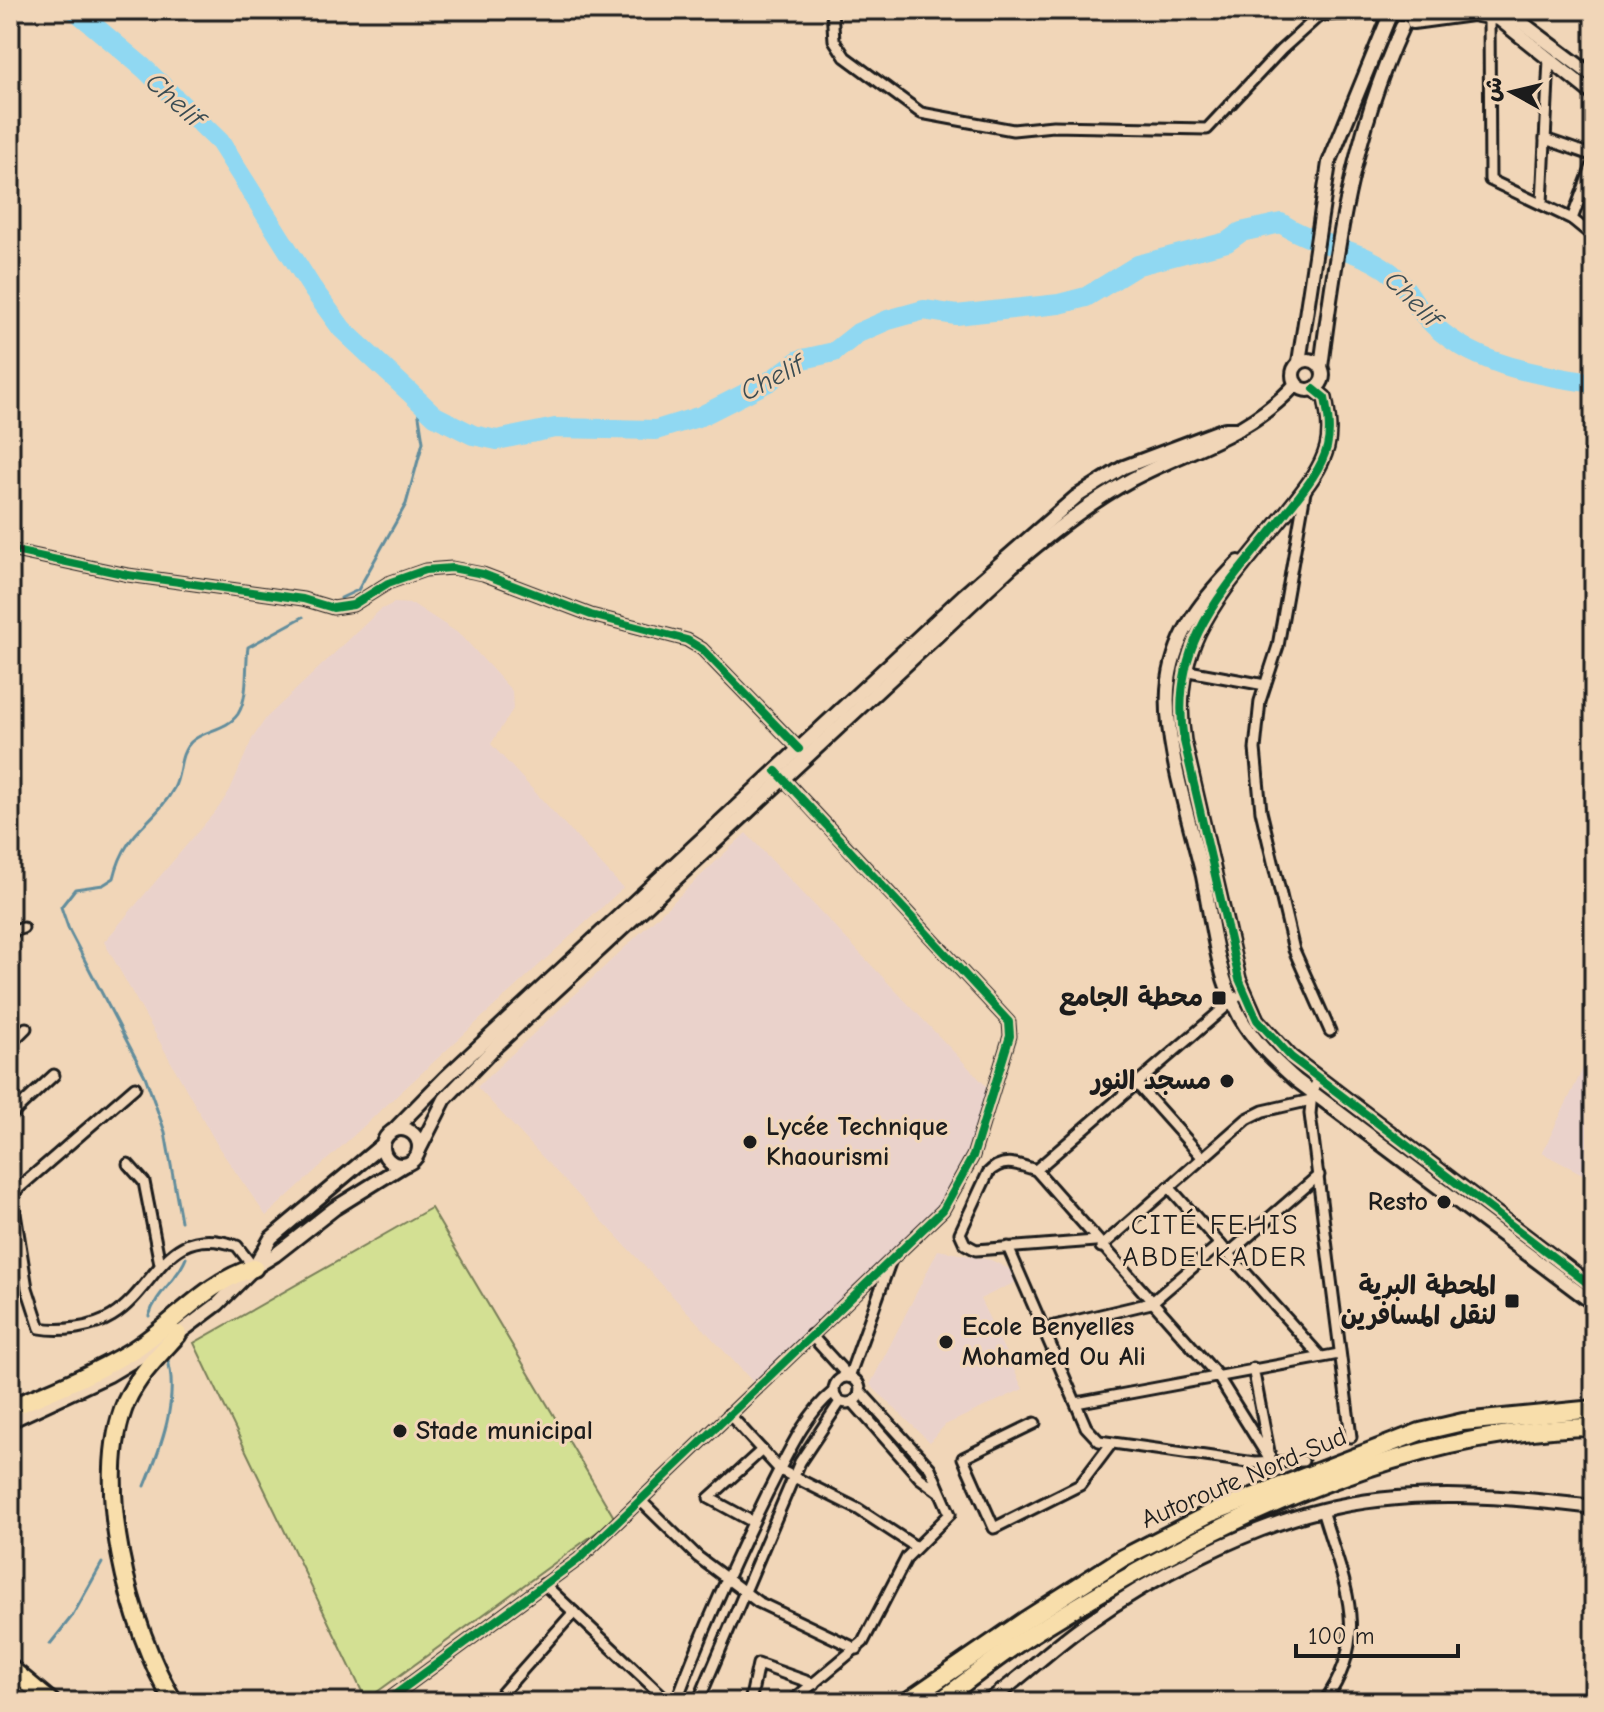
<svg xmlns="http://www.w3.org/2000/svg" width="1604" height="1712" font-family="'Comic Neue','Playpen Sans Arabic',sans-serif">
<style>
.built{fill:#ead2cb}
.green{fill:#d3e093;stroke:#787e58;stroke-width:2}
.lines{fill:none;stroke-linecap:round;stroke-linejoin:round}
.stream{stroke:#628d9c;stroke-width:3}
.river{stroke:#90d8f2;stroke-width:20}
.street-casing{stroke:#1c1c1c;stroke-width:15}
.secondary-casing{stroke:#1c1c1c;stroke-width:18}
.highway-casing{stroke:#1c1c1c;stroke-width:22}
.street{stroke:#f1d6b8;stroke-width:9}
.secondary{stroke:#f1d6b8;stroke-width:12}
.highway{stroke:#f8deab;stroke-width:16}
.cycleway-casing{stroke:#f1d6b8;stroke-width:13}
.cycleway{stroke:#00873e;stroke-width:8}
.poi-dot{fill:#1c1c1c;stroke:#f1d6b8;stroke-width:3}
.labels{text-anchor:middle;dominant-baseline:central;stroke-width:6;stroke-linejoin:round;paint-order:stroke}
.poi-label{font-size:26px;font-weight:bold;fill:#1c1c1c;stroke:#f1d6b8;text-anchor:end}
.street-label{font-size:26px;fill:#1c1c1c;stroke:#f1d6b8}
.water-label{font-size:28px;font-style:italic;fill:#394b52;stroke:#f1d6b8}
.neighbourhood-label{font-size:28px;letter-spacing:2px;fill:#1c1c1c;stroke:#f1d6b8}
</style>
<rect width="100%" height="100%" fill="#f1d6b8"/>
<filter id="ink" filterUnits="userSpaceOnUse"><feTurbulence type="fractalNoise" baseFrequency=".0125" numOctaves="2"/><feDisplacementMap in="SourceGraphic" scale="16" xChannelSelector="R" yChannelSelector="G"/><feConvolveMatrix kernelMatrix="1 2 1 2 8 2 1 2 1" color-interpolation-filters="sRGB"/></filter>
<g filter="url(#ink)">
<g class="built">
<path d="M 394,603 L 413,604 L 461,635 L 512,691 L 513,709 L 491,744 L 623,888 L 266,1216 L 219,1148 L 104,942 L 219,807 L 230,790 L 252,739 L 266,718 L 380,610 Z"/>
<path d="M 746,833 L 988,1088 L 954,1195 L 753,1382 L 477,1087 Z"/>
<path d="M 1594,1046 L 1594,1180 L 1542,1153 Z"/>
<path d="M 938,1250 L 991,1260 L 1011,1270 L 1016,1282 L 980,1299 L 1023,1389 L 945,1425 L 930,1442 L 870,1385 Z"/>
</g>
<path class="green" d="M 431,1208 L 615,1519 L 366,1700 L 194,1343 Z"/>
<g class="lines">
<g class="stream">
<path d="M 341,598 L 358,590 L 406,504 L 423,442 L 417,403"/>
<path d="M 181,1221 L 165,1132 L 145,1076 L 69,930 L 61,907 L 75,889 L 103,885 L 114,878 C 126,828 154,825 174,788 C 182,773 178,755 191,742 C 205,729 226,731 238,714 C 249,696 245,667 248,647 L 303,617"/>
<path d="M 149,1316 C 156,1292 178,1280 186,1258"/>
<path d="M 145,1486 C 161,1447 180,1398 167,1357"/>
<path d="M 50,1644 L 73,1615 L 102,1563"/>
</g>
<path class="river" d="M 75,10 L 145,69 L 220,142 L 312,288 L 342,329 L 435,416 L 473,435 L 497,440 L 555,428 L 656,430 L 701,416 L 770,381 L 799,360 L 834,352 L 858,333 L 888,320 L 924,310 L 956,315 L 1059,304 L 1086,297 L 1138,265 L 1227,242 L 1241,232 L 1281,223 C 1313,245 1355,247 1387,270 C 1405,282 1412,302 1426,317 C 1467,364 1536,375 1594,383"/>
<g class="street-casing">
<g id="street">
<path d="M 832,10 L 834,40 L 845,57 L 921,113 L 1013,130 L 1053,126 L 1207,129 L 1281,50 L 1320,15"/>
<path d="M 1221,10 L 1320,15 L 1388,13"/>
<path d="M 1489,15 L 1490,180 L 1572,219 L 1594,237"/>
<path d="M 1545,139 L 1594,156"/>
<path d="M 1542,203 L 1549,59"/>
<path d="M 1572,219 L 1594,161"/>
<path d="M 1305,492 L 1278,646 L 1260,701 L 1255,749 L 1261,811 L 1294,950 L 1330,1031"/>
<path d="M 10,550 L 128,575 L 303,599 L 333,608 L 353,605 L 388,583 L 425,570 L 452,568 L 483,574 L 591,615 L 687,640 L 702,649 L 799,749"/>
<path d="M 1183,670 L 1265,685"/>
<path d="M 10,932 L 23,928"/>
<path d="M 10,1044 L 26,1028"/>
<path d="M 1319,1078 L 1312,1092 L 1310,1114 L 1351,1437"/>
<path d="M 1136,1083 L 1203,1158"/>
<path d="M 10,1116 L 54,1075"/>
<path d="M 128,1164 L 144,1182 L 160,1264"/>
<path d="M 1036,1170 L 1217,1375 L 1271,1462 L 1253,1368"/>
<path d="M 10,1182 L 27,1288 L 40,1328 C 61,1332 93,1328 112,1316 C 158,1287 166,1221 237,1246 L 254,1268"/>
<path d="M 1169,1187 L 1320,1356"/>
<path d="M 12,1194 L 135,1087"/>
<path d="M 1095,1241 L 976,1250 L 965,1244 L 960,1233 L 988,1173 C 1003,1157 1017,1164 1036,1170 L 1237,997"/>
<path d="M 1008,1247 L 1086,1427 L 1099,1441 L 1255,1463 L 1303,1461"/>
<path d="M 1101,1247 L 1247,1119 L 1263,1111 L 1311,1100"/>
<path d="M 1228,1254 L 1319,1175"/>
<path d="M 1042,1329 L 1151,1303 L 1220,1244"/>
<path d="M 811,1335 L 849,1377"/>
<circle cx="847" cy="1390" r="13"/>
<path d="M 849,1377 L 891,1260"/>
<path d="M 853,1402 L 920,1478 L 938,1491"/>
<path d="M 1076,1403 L 1339,1354"/>
<path d="M 729,1414 L 780,1470 L 858,1509 L 916,1547"/>
<path d="M 1035,1423 L 963,1458 L 994,1528 L 1080,1485 L 1111,1444"/>
<path d="M 640,1500 L 698,1557 L 758,1602 L 857,1649"/>
<path d="M 1322,1510 C 1343,1583 1373,1634 1324,1702"/>
<path d="M 753,1522 L 709,1498 L 762,1450"/>
<path d="M 544,1584 L 669,1702"/>
<path d="M 385,1702 L 579,1559 L 943,1210 L 973,1156 L 1010,1036 L 1009,1022 L 781,776"/>
<path d="M 494,1702 L 574,1612"/>
<path d="M 676,1702 C 703,1630 733,1563 767,1494 C 785,1460 803,1416 833,1392"/>
<path d="M 698,1702 L 800,1462 L 840,1402"/>
<path d="M 750,1702 L 758,1664 L 814,1684"/>
<path d="M 791,1702 L 863,1642 L 907,1557 L 950,1514 L 930,1468 L 860,1391"/>
</g>
</g>
<g class="secondary-casing">
<g id="secondary">
<path d="M 1505,10 L 1594,77"/>
<path d="M 1413,22 L 1472,14 L 1499,19 L 1594,95"/>
<circle cx="1308" cy="375" r="15"/>
<path d="M 1299,362 L 1329,163 L 1389,17"/>
<path d="M 1321,367 C 1336,249 1352,136 1402,27"/>
<path d="M 1314,389 L 1325,398 C 1328,414 1331,431 1327,447 C 1321,470 1303,491 1288,510 C 1230,585 1167,638 1184,741 L 1239,979 L 1257,1020 L 1291,1057 L 1594,1288"/>
<path d="M 1239,562 C 1205,597 1176,630 1169,680 C 1161,735 1190,821 1203,876 C 1212,921 1217,976 1240,1017 C 1254,1042 1275,1061 1296,1080 L 1594,1304"/>
<circle cx="401" cy="1147" r="18"/>
<path d="M 393,1131 L 445,1078 L 964,595 L 1076,497 L 1124,467 L 1225,429 L 1239,429"/>
<path d="M 419,1150 L 445,1099 L 495,1047 L 1012,566 C 1050,534 1088,503 1132,479 C 1192,447 1247,437 1296,384"/>
<path d="M 254,1268 L 271,1238 L 383,1144"/>
<path d="M 10,1421 L 109,1375 L 178,1334 L 218,1304 L 254,1268 L 275,1255 L 335,1208 L 404,1165"/>
<path d="M 987,1702 C 1022,1678 1052,1647 1087,1623 C 1152,1577 1244,1529 1322,1510 C 1410,1488 1505,1496 1594,1507"/>
</g>
</g>
<g class="highway-casing">
<g id="highway">
<path d="M 10,1408 C 52,1391 94,1374 133,1350 C 174,1324 207,1281 254,1268"/>
<path d="M 10,1668 L 51,1702"/>
<path d="M 10,1691 L 24,1702"/>
<path d="M 174,1702 C 129,1629 92,1482 126,1402 C 138,1375 159,1355 178,1334"/>
<path d="M 906,1702 L 1024,1621 L 1121,1559 L 1211,1513 L 1420,1432 L 1463,1422 L 1594,1409"/>
<path d="M 939,1702 C 971,1678 1003,1652 1037,1631 C 1202,1528 1396,1430 1594,1427"/>
</g>
</g>
<use href="#street" class="street"/>
<use href="#secondary" class="secondary"/>
<use href="#highway" class="highway"/>
<g class="cycleway-casing">
<g id="cycleway">
<path d="M 1314,389 L 1325,398 C 1328,414 1331,431 1327,447 C 1321,470 1303,491 1288,510 C 1230,585 1167,638 1184,741 L 1239,979 L 1257,1020 L 1291,1057 L 1594,1288"/>
<path d="M 10,550 L 128,575 L 303,599 L 333,608 L 353,605 L 388,583 L 425,570 L 452,568 L 483,574 L 591,615 L 687,640 L 702,649 L 799,749"/>
<path d="M 385,1702 L 579,1559 L 943,1210 L 973,1156 L 1010,1036 L 1009,1022 L 776,771"/>
</g>
</g>
<use href="#cycleway" class="cycleway"/>
</g>
</g>
<g class="poi-dot">
<rect x="1211" y="990" width="16" height="16" rx="4"/>
<circle cx="1227" cy="1081" r="8"/>
<circle cx="750" cy="1142" r="8"/>
<circle cx="1444" cy="1202" r="8"/>
<rect x="1504" y="1293" width="16" height="16" rx="4"/>
<circle cx="946" cy="1342" r="8"/>
<circle cx="400" cy="1431" r="8"/>
</g>
<g class="labels">
<g class="poi-label">
<text x="1203" y="998">محطة الجامع</text>
<text x="1211" y="1081">مسجد النور</text>
<text x="766" y="1127" text-anchor="start">Lycée Technique<tspan x="766" dy="30">Khaourismi</tspan></text>
<text x="1428" y="1202">Resto</text>
<text x="1496" y="1286">المحطة البرية<tspan x="1496" dy="30">لنقل المسافرين</tspan></text>
<text x="962" y="1327" text-anchor="start">Ecole Benyelles<tspan x="962" dy="30">Mohamed Ou Ali</tspan></text>
<text x="416" y="1431" text-anchor="start">Stade municipal</text>
</g>
<g class="street-label">
<text transform="translate(1244 1478) rotate(-23)">Autoroute Nord-Sud</text>
</g>
<g class="water-label">
<text transform="translate(175 100) rotate(42)">Chelif</text>
<text transform="translate(1413 299) rotate(45)">Chelif</text>
<text transform="translate(772 378) rotate(-27)">Chelif</text>
</g>
<g class="neighbourhood-label">
<text x="1215" y="1225">CITÉ FEHIS<tspan x="1215" dy="32">ABDELKADER</tspan></text>
</g>
</g>
<rect width="1604" height="1712" fill="none" stroke="#f1d6b8" stroke-width="40"/>
<rect x="20" y="20" width="1564" height="1672" fill="none" stroke="#1c1c1c" stroke-width="3" filter="url(#ink)"/>
<g transform="translate(1512 92) rotate(278)" stroke="#f1d6b8" stroke-width="6" paint-order="stroke">
<path d="M0-6L14 30L0 20L-14 30Z" fill="#1c1c1c"/>
<text y="-12" font-size="22" font-weight="bold" text-anchor="middle" fill="#1c1c1c">ش</text>
</g>
<path d="M1296 1644v12h162v-12" fill="none" stroke="#1c1c1c" stroke-width="4"/>
<text x="1308" y="1644" font-size="24" fill="#1c1c1c" stroke="#f1d6b8" stroke-width="6" paint-order="stroke">100 m</text>
</svg>
